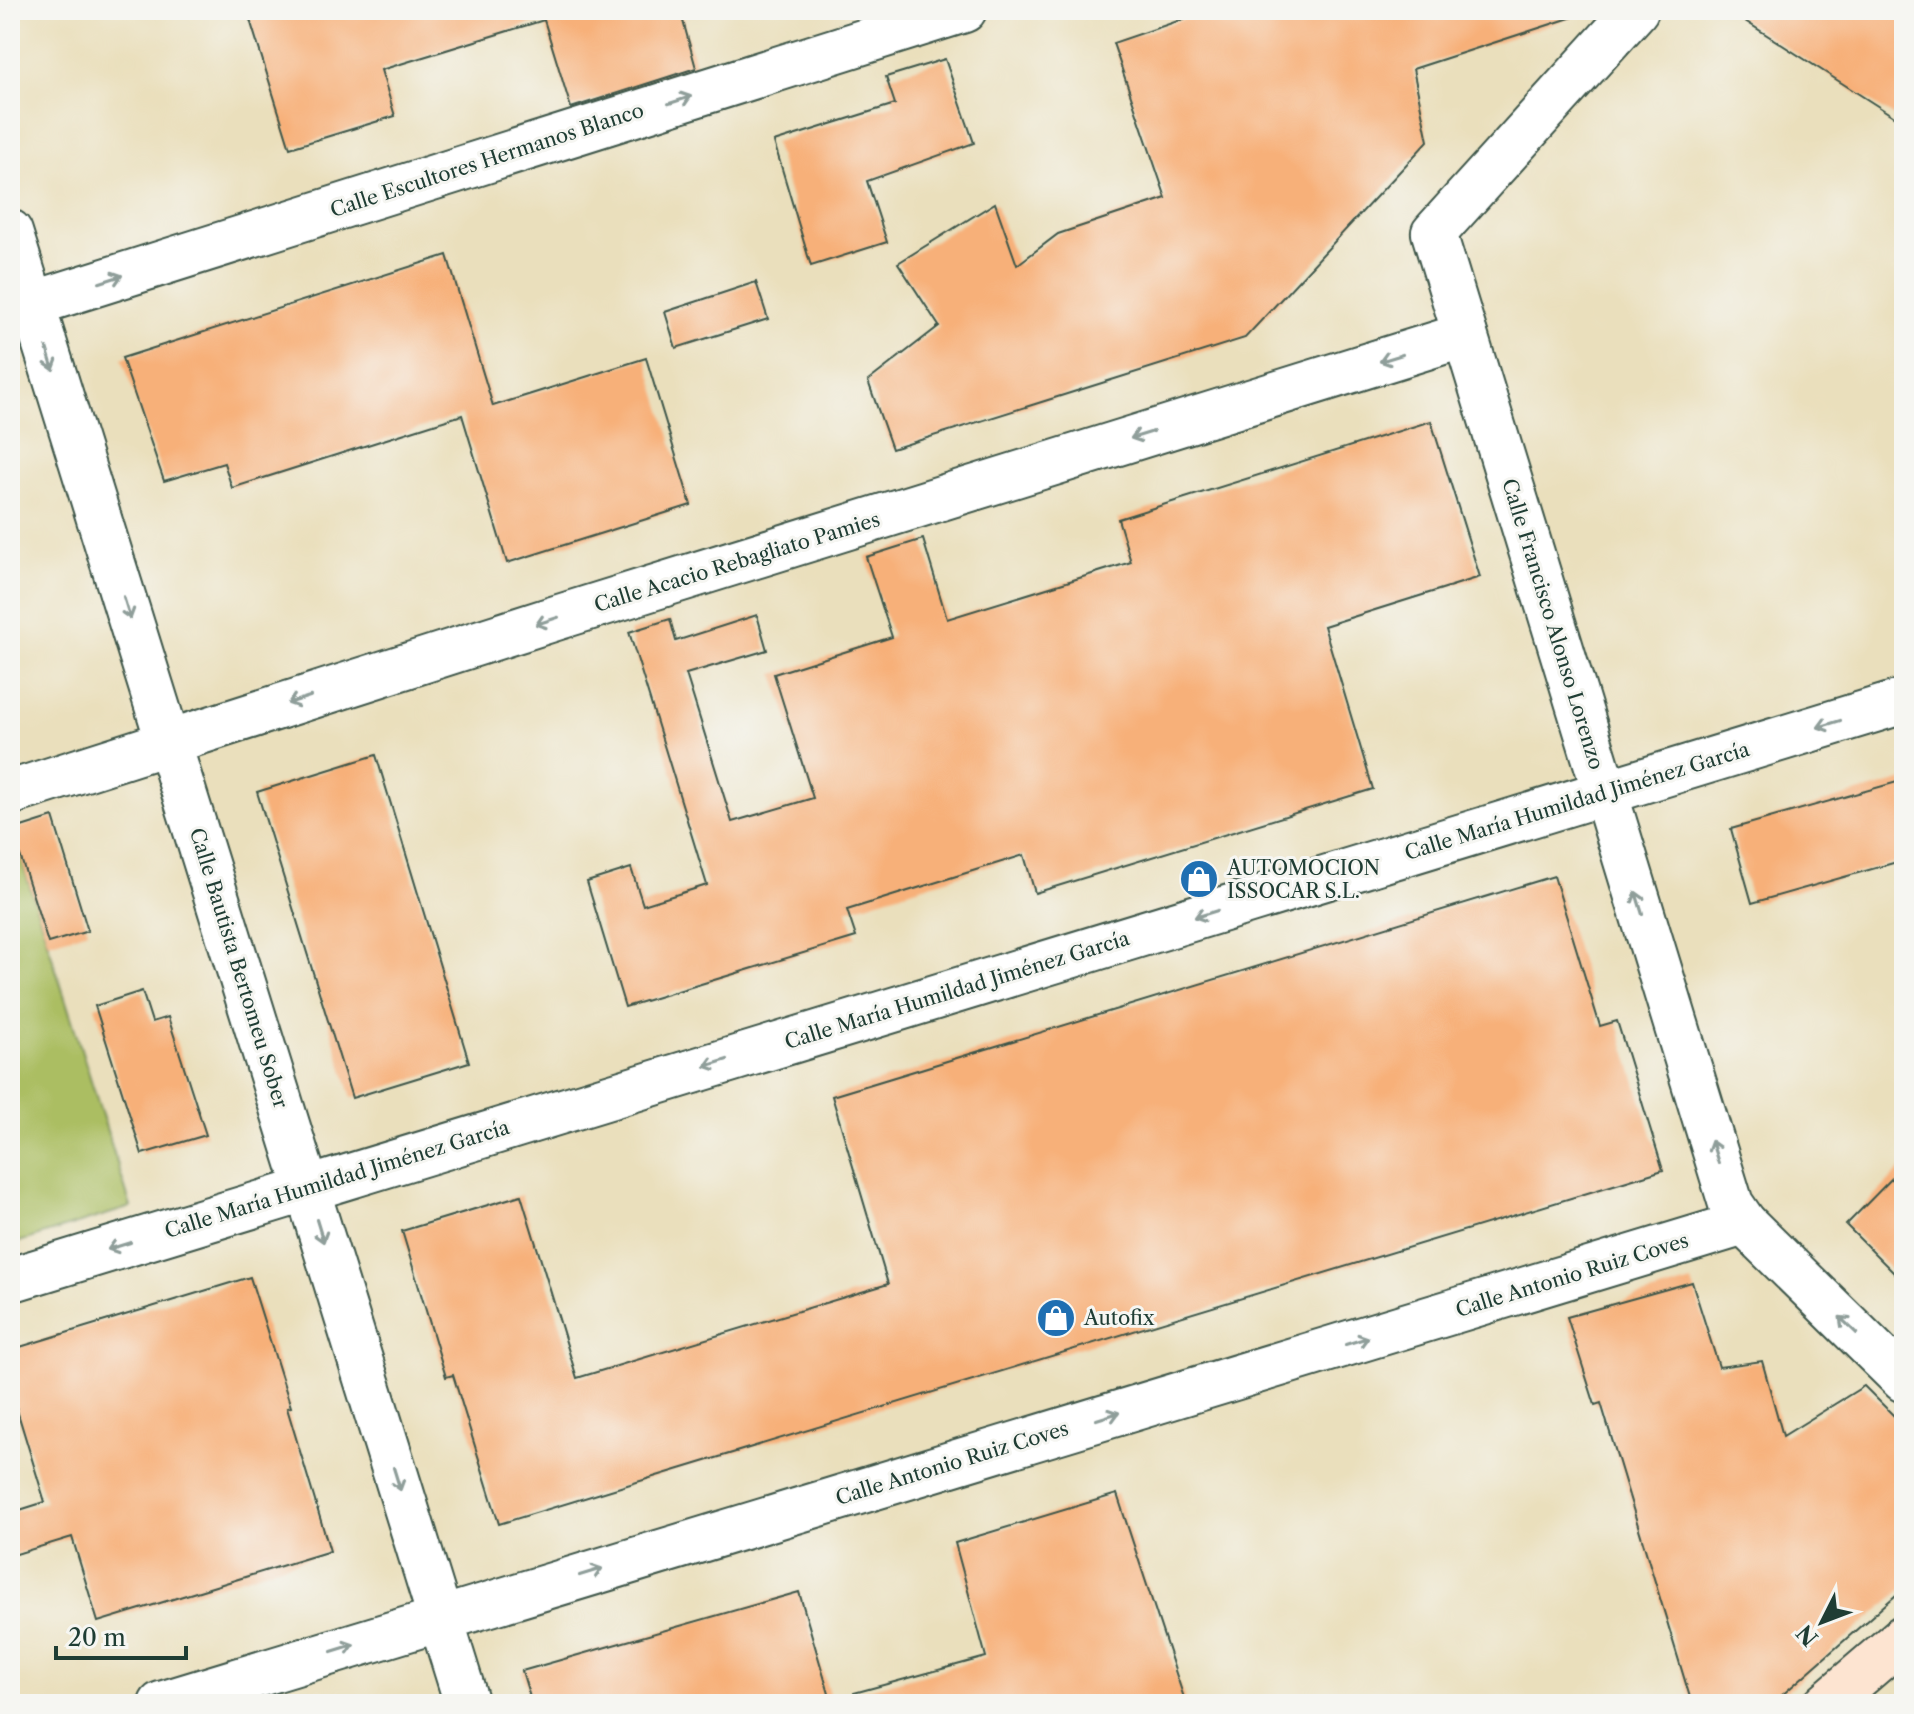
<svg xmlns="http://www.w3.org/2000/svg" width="1914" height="1714" font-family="'Libre Caslon Text',serif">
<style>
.green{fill:#abbe62;stroke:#657e4b;stroke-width:2}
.building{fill:#f7b079}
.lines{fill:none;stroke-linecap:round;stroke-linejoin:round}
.street-casing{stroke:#3d5548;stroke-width:48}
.secondary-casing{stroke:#3d5548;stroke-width:48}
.street{stroke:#fff;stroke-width:44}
.secondary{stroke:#fde4d1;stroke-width:44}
.oneway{stroke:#8f9e9a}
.labels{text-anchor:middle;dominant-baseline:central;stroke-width:6;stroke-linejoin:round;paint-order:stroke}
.street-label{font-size:20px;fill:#1f3d34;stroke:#f6f6f2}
.poi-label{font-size:20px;fill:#1f3d34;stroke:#f6f6f2;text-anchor:start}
</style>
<rect width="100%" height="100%" fill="#f6f6f2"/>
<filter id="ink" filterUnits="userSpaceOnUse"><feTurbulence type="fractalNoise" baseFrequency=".0125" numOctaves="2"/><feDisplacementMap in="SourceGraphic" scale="16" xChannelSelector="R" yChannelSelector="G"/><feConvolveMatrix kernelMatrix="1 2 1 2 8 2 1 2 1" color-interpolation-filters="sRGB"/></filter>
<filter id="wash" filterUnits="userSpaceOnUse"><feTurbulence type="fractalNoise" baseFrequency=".006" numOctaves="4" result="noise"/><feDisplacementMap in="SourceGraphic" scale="32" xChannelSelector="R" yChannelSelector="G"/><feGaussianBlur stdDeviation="1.8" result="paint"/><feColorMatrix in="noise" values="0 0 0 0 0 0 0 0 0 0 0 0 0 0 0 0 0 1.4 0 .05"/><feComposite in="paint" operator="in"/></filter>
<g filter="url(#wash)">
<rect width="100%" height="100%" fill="#eadfbc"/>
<path class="green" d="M 10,830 L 12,830 L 131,1207 L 10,1245 Z"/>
<g id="blocks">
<g class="building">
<path d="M 247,10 L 680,10 L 696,68 L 571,108 L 544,20 L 381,70 L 395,116 L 290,148 Z"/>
<path d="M 1210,10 L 1572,10 L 1573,17 L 1413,69 L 1428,141 L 1245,338 L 892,449 L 868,381 L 939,326 L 898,263 L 995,203 L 1017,265 L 1058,234 L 1166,198 L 1113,43 Z"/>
<path d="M 1728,10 L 1904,10 L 1904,123 Z"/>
<path d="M 945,59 L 974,143 L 867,181 L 887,242 L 811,266 L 774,142 L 895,104 L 886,77 Z"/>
<path d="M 447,255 L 493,406 L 646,358 L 691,505 L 507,563 L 462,415 L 232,488 L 224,463 L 164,481 L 122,358 Z"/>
<path d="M 756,282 L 768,319 L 676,348 L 665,312 Z"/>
<path d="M 1431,421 L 1480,577 L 1324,626 L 1373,789 L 1035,893 L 1024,855 L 847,910 L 856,937 L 625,1007 L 587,882 L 631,868 L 643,905 L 707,885 L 629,632 L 670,619 L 676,641 L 757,615 L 767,650 L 686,674 L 732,822 L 813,798 L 774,674 L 892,637 L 866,557 L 923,539 L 947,619 L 1131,562 L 1118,519 Z"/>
<path d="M 376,755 L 469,1062 L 352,1098 L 257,792 Z"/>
<path d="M 1904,780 L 1904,860 L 1752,903 L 1731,829 Z"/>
<path d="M 53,817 L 88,931 L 48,943 L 12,830 Z"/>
<path d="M 1554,876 L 1600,1026 L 1617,1021 L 1663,1170 L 499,1524 L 453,1375 L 446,1377 L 402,1231 L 521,1195 L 577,1378 L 888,1284 L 832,1096 Z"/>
<path d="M 142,991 L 152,1022 L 168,1017 L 206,1135 L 142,1154 L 95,1006 Z"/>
<path d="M 1904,1166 L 1904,1283 L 1846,1225 Z"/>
<path d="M 250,1277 L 291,1407 L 287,1408 L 330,1551 L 98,1622 L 72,1537 L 10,1556 L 10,1513 L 45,1502 L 10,1387 L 10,1350 Z"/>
<path d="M 1692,1282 L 1719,1367 L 1762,1361 L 1783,1436 L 1864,1386 L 1904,1426 L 1904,1588 L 1772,1704 L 1692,1704 L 1601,1403 L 1595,1405 L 1567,1317 Z"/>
<path d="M 1117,1494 L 1186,1704 L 855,1704 L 854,1693 L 986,1657 L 955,1543 Z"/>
<path d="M 799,1592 L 832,1704 L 532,1704 L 522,1671 Z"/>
</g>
</g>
</g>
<g filter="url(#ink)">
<use href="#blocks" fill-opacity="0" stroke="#3d5548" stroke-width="2"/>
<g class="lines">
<g class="street-casing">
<g id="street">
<path d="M 1636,10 L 1434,233 L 1731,1204 L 1744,1223 L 1904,1380"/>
<path d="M 10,232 L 467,1704"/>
<path d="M 10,311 L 964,10"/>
<path d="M 10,793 L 556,618 L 1465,335"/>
<path d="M 10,1280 L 1904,701"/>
<path d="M 161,1704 L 1744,1223"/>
</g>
</g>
<g class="secondary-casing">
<path id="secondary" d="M 1826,1704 L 1904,1637"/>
</g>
<use href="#street" class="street"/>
<use href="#secondary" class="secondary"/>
</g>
<defs><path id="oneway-shaft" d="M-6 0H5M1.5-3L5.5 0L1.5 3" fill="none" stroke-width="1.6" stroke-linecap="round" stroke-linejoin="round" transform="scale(2)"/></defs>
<g class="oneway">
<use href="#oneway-shaft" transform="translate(680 100) rotate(-18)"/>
<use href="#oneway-shaft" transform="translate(111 279) rotate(-18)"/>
<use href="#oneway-shaft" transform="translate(1391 358) rotate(163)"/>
<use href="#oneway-shaft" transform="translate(50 359) rotate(73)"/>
<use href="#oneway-shaft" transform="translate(1142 435) rotate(163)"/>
<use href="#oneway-shaft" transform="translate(127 608) rotate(73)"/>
<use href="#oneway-shaft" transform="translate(547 621) rotate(162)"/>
<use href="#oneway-shaft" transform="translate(299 700) rotate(162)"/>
<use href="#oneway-shaft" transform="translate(1829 724) rotate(163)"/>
<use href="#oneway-shaft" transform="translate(1639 903) rotate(-107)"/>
<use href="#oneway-shaft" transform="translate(1206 914) rotate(163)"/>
<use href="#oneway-shaft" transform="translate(716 1063) rotate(163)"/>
<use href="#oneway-shaft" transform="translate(1715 1152) rotate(-107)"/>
<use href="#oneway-shaft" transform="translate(320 1231) rotate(73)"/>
<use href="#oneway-shaft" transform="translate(119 1246) rotate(163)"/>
<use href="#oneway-shaft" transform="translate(1848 1325) rotate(-136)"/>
<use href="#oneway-shaft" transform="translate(1357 1341) rotate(-17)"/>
<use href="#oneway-shaft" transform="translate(1108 1416) rotate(-17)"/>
<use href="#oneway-shaft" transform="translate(397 1479) rotate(73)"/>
<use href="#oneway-shaft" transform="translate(591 1572) rotate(-17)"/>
<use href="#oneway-shaft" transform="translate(343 1648) rotate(-17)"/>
</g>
</g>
<defs>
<g id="shop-disc" transform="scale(2)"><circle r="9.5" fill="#1f6fb2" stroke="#f6f6f2"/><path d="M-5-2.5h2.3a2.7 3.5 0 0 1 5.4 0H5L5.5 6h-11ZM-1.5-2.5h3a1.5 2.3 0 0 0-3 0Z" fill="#fff"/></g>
</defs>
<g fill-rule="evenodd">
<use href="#shop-disc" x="1199" y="879"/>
<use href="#shop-disc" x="1056" y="1318"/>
</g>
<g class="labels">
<g class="street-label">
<text transform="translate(487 160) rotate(-18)">Calle Escultores Hermanos Blanco</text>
<text transform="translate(737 562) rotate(-17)">Calle Acacio Rebagliato Pamies</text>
<text transform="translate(1553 624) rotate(73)">Calle Francisco Alonso Lorenzo</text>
<text transform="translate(1577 801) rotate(-17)">Calle María Humildad Jiménez García</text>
<text transform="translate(239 968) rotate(73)">Calle Bautista Bertomeu Sober</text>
<text transform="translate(957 990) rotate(-17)">Calle María Humildad Jiménez García</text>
<text transform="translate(337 1179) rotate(-17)">Calle María Humildad Jiménez García</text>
<text transform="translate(1572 1275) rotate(-17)">Calle Antonio Ruiz Coves</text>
<text transform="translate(952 1463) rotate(-17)">Calle Antonio Ruiz Coves</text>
</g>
<g class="poi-label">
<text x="1227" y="868">AUTOMOCION<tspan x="1227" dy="23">ISSOCAR S.L.</tspan></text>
<text x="1084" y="1318">Autofix</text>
</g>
</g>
<rect width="1914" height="1714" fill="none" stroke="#f6f6f2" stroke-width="40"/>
<g transform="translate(1822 1622) rotate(228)" stroke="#f6f6f2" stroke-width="6" paint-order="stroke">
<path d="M0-6L14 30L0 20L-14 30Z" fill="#1f3d34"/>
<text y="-12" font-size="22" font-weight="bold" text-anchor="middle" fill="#1f3d34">N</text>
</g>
<path d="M56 1646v12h130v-12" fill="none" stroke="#1f3d34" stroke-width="4"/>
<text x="68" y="1646" font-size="24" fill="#1f3d34" stroke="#f6f6f2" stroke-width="6" paint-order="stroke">20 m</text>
</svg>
